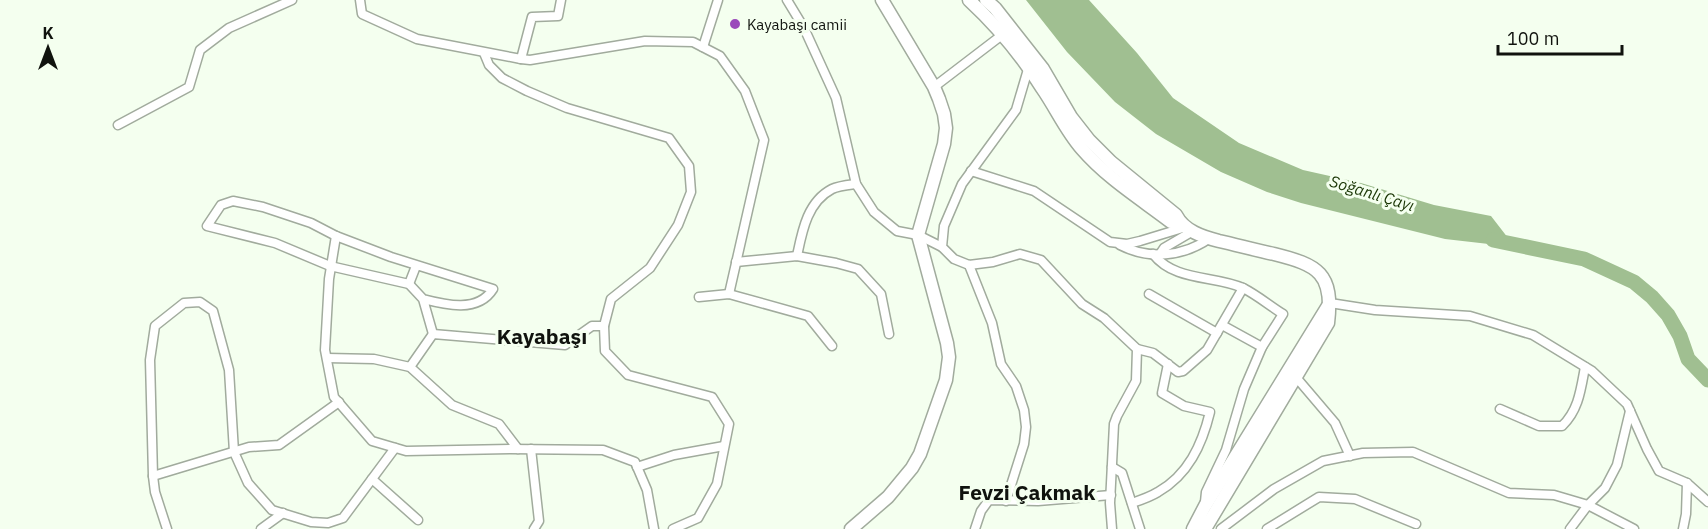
<svg xmlns="http://www.w3.org/2000/svg" width="1708" height="529" font-family="'IBM Plex Sans',sans-serif">
<style>
.water{fill:#a0bf91}
.lines{fill:none;stroke-linecap:round;stroke-linejoin:round}
.river{stroke:#a0bf91;stroke-width:15}
.street-casing{stroke:#a1ab9d;stroke-width:11}
.secondary-casing{stroke:#a1ab9d;stroke-width:15}
.street{stroke:#fff;stroke-width:8}
.secondary{stroke:#fff;stroke-width:12}
.poi-dot{fill:#9a4aba;stroke:#f4ffef;stroke-width:2}
.labels{text-anchor:middle;dominant-baseline:central;stroke-width:6;stroke-linejoin:round;paint-order:stroke}
.poi-label{font-size:15px;fill:#10130e;stroke:#f4ffef;text-anchor:start}
.water-label{font-size:16px;font-style:italic;fill:#193504;stroke:#f4ffef}
.district-label{font-size:21px;font-weight:bold;fill:#10130e;stroke:#f4ffef}
</style>
<rect width="100%" height="100%" fill="#f4ffef"/>
<path class="water" d="M 1026,0 L 1089,0 L 1137,53 L 1173,98 L 1239,143 L 1303,170 L 1361,183 L 1434,205 L 1491,216 L 1515,247 L 1445,239 L 1301,203 L 1267,192 L 1221,172 L 1156,134 L 1115,102 L 1067,52 Z"/>
<g class="lines">
<path class="river" d="M 1493,240 L 1584,259 L 1634,282 L 1652,297 L 1668,315 L 1680,336 L 1688,359 L 1708,380"/>
<g class="street-casing">
<g id="street">
<path d="M 360,0 L 362,14 L 417,39 L 521,59 L 530,60 L 645,41 L 693,42 L 720,56 L 745,91 L 764,140 L 729,294"/>
<path d="M 787,0 L 804,28 L 836,98 L 856,184 L 874,212 L 897,231 L 918,235 L 942,247"/>
<path d="M 703,47 L 718,0"/>
<path d="M 484,53 L 489,65 L 502,78 L 527,91 L 567,108 L 669,138 L 689,166 L 691,192 L 678,225 L 650,268 L 611,299 L 604,326 L 605,351 L 628,375 L 712,397 L 729,424 L 717,484 L 698,518 L 673,529"/>
<path d="M 521,59 L 532,17 L 558,16 L 561,0"/>
<path d="M 1029,66 L 1016,110 L 962,184 L 944,226 L 942,247 L 954,259 L 969,265 L 993,262 L 1020,254 L 1041,260 L 1082,304 L 1104,318 L 1137,349 L 1136,381 L 1117,416 L 1114,424 L 1110,503 L 1112,529"/>
<path d="M 934,87 L 1002,35"/>
<path d="M 118,125 L 189,87 L 200,50 L 229,28 L 292,0"/>
<path d="M 971,171 L 1034,191 L 1110,242 L 1127,244 L 1140,241 L 1186,227"/>
<path d="M 336,236 L 329,279 L 325,350 L 334,397 L 372,441 L 406,451 L 510,449 L 603,450 L 635,462 L 647,490 L 654,529"/>
<path d="M 1120,245 C 1149,260 1183,257 1210,238"/>
<path d="M 1153,254 C 1175,282 1214,275 1243,288 C 1257,295 1270,306 1283,314 L 1262,347 L 1244,389 L 1226,450 L 1206,492 L 1205,502"/>
<path d="M 1160,254 L 1164,248 L 1193,231"/>
<path d="M 797,256 C 802,232 807,202 832,189 C 838,186 848,185 856,184"/>
<path d="M 736,262 L 797,256 L 836,263 L 858,269 L 881,294 L 889,334"/>
<path d="M 969,265 L 992,323 L 1001,364 L 1016,386 L 1024,410 L 1026,427 L 1024,444 L 1006,501"/>
<path d="M 409,284 L 416,266"/>
<path d="M 1149,294 L 1217,333"/>
<path d="M 699,297 L 729,294 L 808,316 L 832,346"/>
<path d="M 423,299 C 446,305 478,313 493,289 L 391,257 L 336,236 L 311,223 L 263,207 L 233,201 L 221,205 L 207,226 L 275,243 L 330,266 L 409,284 L 423,299 L 433,334"/>
<path d="M 1330,303 L 1375,310 L 1470,316 L 1533,335 L 1592,371 L 1627,404 L 1647,449 L 1659,471 L 1687,483 L 1708,502"/>
<path d="M 1222,325 L 1262,347"/>
<path d="M 1137,349 L 1153,353 L 1178,372 L 1183,371 L 1207,350 L 1243,288"/>
<path d="M 327,358 L 374,359 L 410,367 L 452,405 L 499,424 L 518,449"/>
<path d="M 410,367 L 433,334 L 565,345 L 592,326 L 604,326"/>
<path d="M 1295,376 L 1335,423 L 1350,456"/>
<path d="M 1500,409 L 1539,426 L 1562,426 C 1579,410 1581,388 1585,367"/>
<path d="M 531,449 L 539,521 L 534,529"/>
<path d="M 637,467 L 674,455 L 724,446"/>
<path d="M 1112,467 L 1122,473 L 1140,529"/>
<path d="M 153,476 L 249,447 L 279,445 L 339,402"/>
<path d="M 372,479 L 418,520"/>
<path d="M 1132,503 C 1141,500 1150,497 1158,492 C 1188,475 1202,445 1210,412 L 1184,406 L 1162,393 L 1168,364"/>
<path d="M 167,529 L 155,492 L 153,476 L 150,360 L 155,326 L 184,303 L 200,302 L 213,311 L 229,370 L 234,452 L 248,483 L 272,510 L 311,522 L 328,523 L 343,518 L 395,448"/>
<path d="M 261,529 L 283,513"/>
<path d="M 975,529 L 981,511 L 989,500 L 1038,501 L 1111,495"/>
<path d="M 1221,529 L 1274,489 L 1323,461 L 1363,453 L 1413,452 L 1509,493 L 1554,495 L 1588,505 L 1634,529"/>
<path d="M 1267,529 L 1319,497 L 1355,499 L 1416,524"/>
<path d="M 1570,529 L 1588,505 L 1605,488 L 1617,465 L 1630,411"/>
<path d="M 1683,529 L 1686,514 L 1687,483"/>
</g>
</g>
<g class="secondary-casing">
<g id="secondary">
<path d="M 969,0 C 997,26 1022,56 1042,88 C 1056,108 1066,131 1082,149 C 1107,178 1141,199 1171,222 L 1180,222"/>
<path d="M 986,0 L 995,8 L 1043,69 L 1071,117 L 1089,140 L 1111,162 L 1176,215 C 1184,231 1203,237 1219,241 C 1237,245 1255,250 1274,254 C 1318,265 1334,273 1328,323 L 1205,529"/>
<path d="M 851,529 L 888,497 L 912,468 L 920,454 L 946,380 L 949,357 L 947,343 L 918,235 L 944,144 L 946,128 L 944,114 L 939,99 L 934,87 L 882,0"/>
<path d="M 1193,529 L 1205,506 L 1328,306"/>
</g>
</g>
<use href="#street" class="street"/>
<use href="#secondary" class="secondary"/>
</g>
<circle class="poi-dot" cx="735" cy="24" r="6"/>
<g class="labels">
<g class="poi-label">
<text x="747" y="24">Kayabaşı camii</text>
</g>
<g class="water-label">
<text transform="translate(1372 193) rotate(17)">Soğanlı Çayı</text>
</g>
<g class="district-label">
<text x="542" y="336">Kayabaşı</text>
<text x="1027" y="492">Fevzi Çakmak</text>
</g>
</g>
<g transform="translate(48 48)" stroke="#f4ffef" stroke-width="4.5" paint-order="stroke">
<path d="M0-4.5L10 22L0 15L-10 22Z" fill="#10130e"/>
<text y="-9" font-size="16" font-weight="bold" text-anchor="middle" fill="#10130e">K</text>
</g>
<path d="M1498 45v9h124v-9" fill="none" stroke="#10130e" stroke-width="3"/>
<text x="1507" y="45" font-size="18" fill="#10130e" stroke="#f4ffef" stroke-width="4.5" paint-order="stroke">100 m</text>
</svg>
